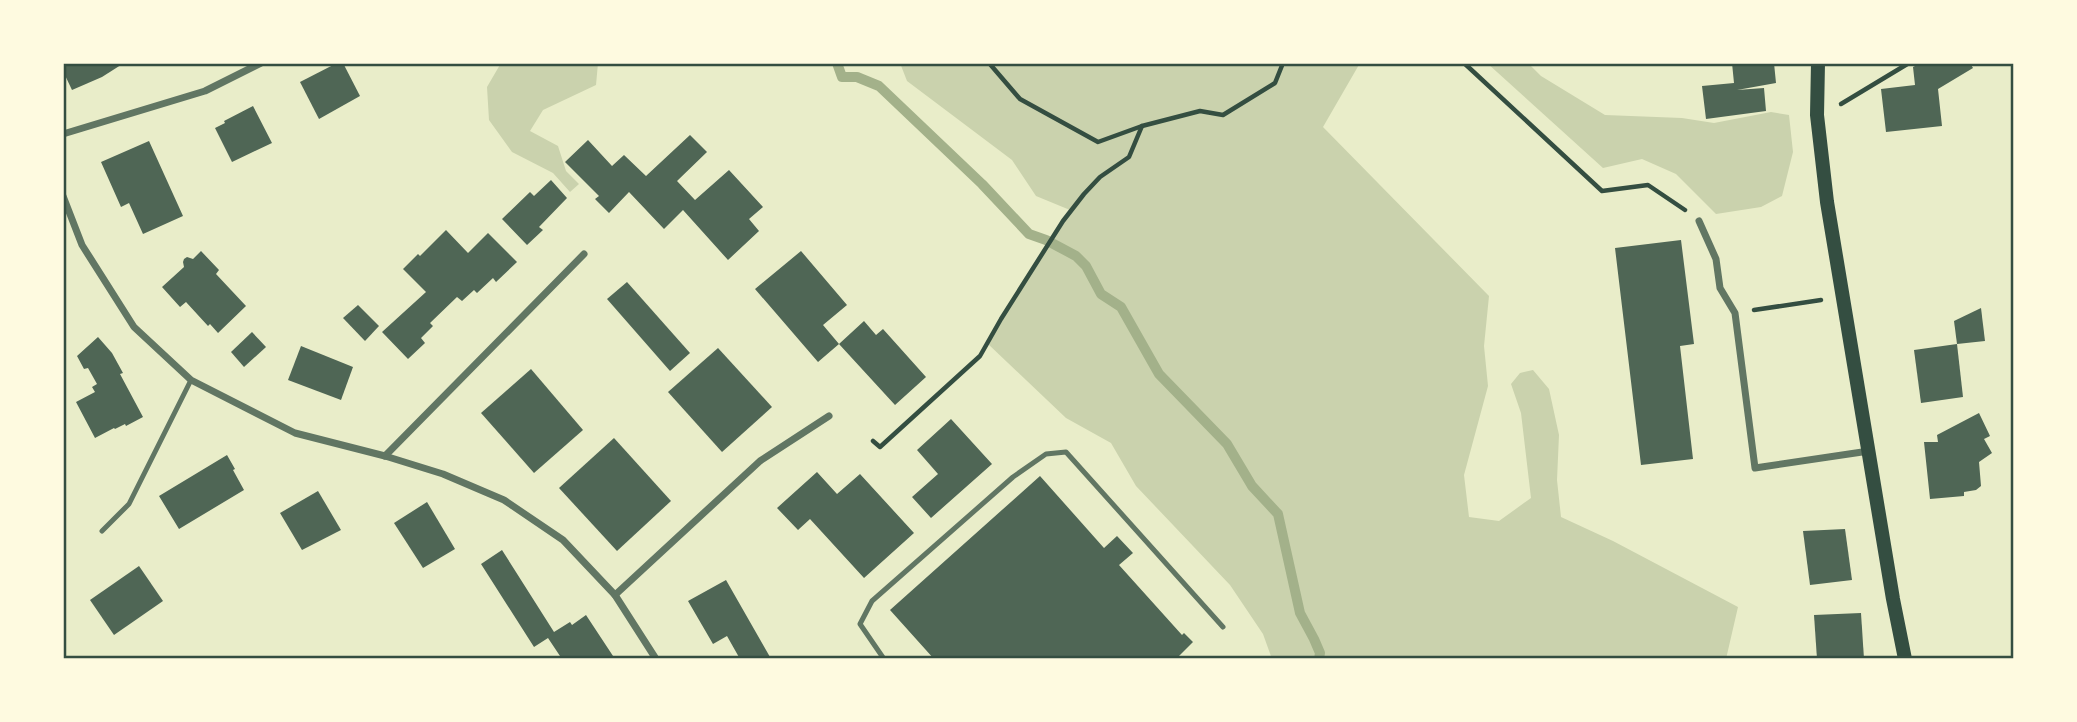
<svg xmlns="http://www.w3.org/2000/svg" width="2077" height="722" font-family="Literata,serif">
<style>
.green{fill:#cad2ad}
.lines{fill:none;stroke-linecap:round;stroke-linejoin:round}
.stream{stroke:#a3b18a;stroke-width:10}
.building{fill:#4f6655}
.path{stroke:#344e41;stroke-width:4.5}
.service{stroke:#617663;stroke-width:5}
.minor{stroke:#617663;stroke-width:7}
.secondary{stroke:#344e41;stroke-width:14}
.neatline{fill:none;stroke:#344e41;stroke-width:2.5}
</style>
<rect width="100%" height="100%" fill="#e9edc9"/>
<g class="green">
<path d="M 501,63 L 598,63 L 596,85 L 543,110 L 530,131 L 558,146 L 566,171 L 579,184 L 570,192 L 553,173 L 512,152 L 489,120 L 487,87 Z"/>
<path d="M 900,63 L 1360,63 L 1323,127 L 1489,296 L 1484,346 L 1488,386 L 1464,475 L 1469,517 L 1499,521 L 1531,498 L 1521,413 L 1511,384 L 1520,373 L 1533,370 L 1549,389 L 1559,435 L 1557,480 L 1561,517 L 1613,541 L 1738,607 L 1726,659 L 1272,659 L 1263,634 L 1230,585 L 1136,486 L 1111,443 L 1066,418 L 987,343 L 1070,210 L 1036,196 L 1012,160 L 907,81 Z"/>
<path d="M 1487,63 L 1528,63 L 1541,76 L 1605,115 L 1682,118 L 1714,123 L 1771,112 L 1789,115 L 1793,152 L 1782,196 L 1761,207 L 1716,214 L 1676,174 L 1642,159 L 1603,168 Z"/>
</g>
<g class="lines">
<path class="stream" d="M 837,63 L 842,77 L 857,77 L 879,86 L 982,184 L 1029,234 L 1046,240 L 1076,256 L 1086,266 L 1101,294 L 1121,307 L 1159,374 L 1227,444 L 1252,486 L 1278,514 L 1300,613 L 1314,639 L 1320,653 L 1319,659"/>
</g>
<g class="building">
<path d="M 63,63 L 124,63 L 102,77 L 72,90 L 63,71 Z"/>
<path d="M 337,63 L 343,63 L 360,96 L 319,119 L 300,82 Z"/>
<path d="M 1732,63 L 1774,63 L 1776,83 L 1737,90 L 1764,88 L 1766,111 L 1706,119 L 1702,86 L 1734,83 Z"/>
<path d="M 1921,63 L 1970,63 L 1973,68 L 1938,89 L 1942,126 L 1886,132 L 1881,89 L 1915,85 L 1913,67 Z"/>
<path d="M 253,106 L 272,143 L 232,162 L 215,128 L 225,123 L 224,121 Z"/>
<path d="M 690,135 L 707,152 L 677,181 L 695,200 L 729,170 L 763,207 L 749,219 L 759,231 L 728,260 L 683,210 L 664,229 L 629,192 L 609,213 L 595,199 L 599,196 L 565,162 L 588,140 L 612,166 L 624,155 L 646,176 Z"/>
<path d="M 149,141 L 183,216 L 143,234 L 129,203 L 121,207 L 101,162 Z"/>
<path d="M 551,180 L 567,198 L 539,227 L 543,230 L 527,245 L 502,219 L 530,192 L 534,196 Z"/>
<path d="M 446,230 L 468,253 L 488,233 L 517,262 L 496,282 L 493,278 L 477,293 L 474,290 L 462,301 L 457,297 L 430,323 L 433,326 L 421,338 L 425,343 L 408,359 L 382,332 L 426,292 L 403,269 L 418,254 L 420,256 Z"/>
<path d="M 1681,240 L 1694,344 L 1680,346 L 1693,459 L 1641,465 L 1615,248 Z"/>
<path d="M 201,251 L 219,270 L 216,274 L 246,306 L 218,333 L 210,324 L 208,326 L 186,302 L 180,307 L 162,287 L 184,267 L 183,262 L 184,259 L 187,257 L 193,259 Z"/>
<path d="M 801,251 L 847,305 L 823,325 L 839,344 L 864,321 L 876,335 L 883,329 L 926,377 L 895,405 L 839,344 L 818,362 L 755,289 Z"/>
<path d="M 627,282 L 690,353 L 670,371 L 607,299 Z"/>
<path d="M 358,305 L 379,326 L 365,341 L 343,318 Z"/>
<path d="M 1981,308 L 1985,341 L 1957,344 L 1954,321 Z"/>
<path d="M 252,332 L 266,347 L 244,367 L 231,352 Z"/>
<path d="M 98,337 L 112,353 L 123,373 L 120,374 L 143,417 L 126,426 L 125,424 L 115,429 L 114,428 L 95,438 L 76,402 L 95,392 L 92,387 L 97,384 L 88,368 L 84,369 L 77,356 Z"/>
<path d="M 1957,344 L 1963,397 L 1921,403 L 1914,350 Z"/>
<path d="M 301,346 L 353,367 L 341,400 L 288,380 Z"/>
<path d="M 718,348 L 772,407 L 722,452 L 668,392 Z"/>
<path d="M 531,369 L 583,430 L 534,473 L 481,413 Z"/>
<path d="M 1979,413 L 1990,436 L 1984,439 L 1992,453 L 1979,462 L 1981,486 L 1976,490 L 1964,492 L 1964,496 L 1930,499 L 1924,442 L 1938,442 L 1937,435 Z"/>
<path d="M 951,419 L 992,464 L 931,518 L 912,497 L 938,474 L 917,450 Z"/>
<path d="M 614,438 L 671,501 L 617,551 L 559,488 Z"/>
<path d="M 227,455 L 235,469 L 233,470 L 244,490 L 179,529 L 159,496 Z"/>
<path d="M 817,472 L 837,494 L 860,474 L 914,533 L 864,578 L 810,519 L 798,530 L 777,508 Z"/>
<path d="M 1040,476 L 1104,548 L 1117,536 L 1133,553 L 1119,565 L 1182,635 L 1184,633 L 1193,642 L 1176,659 L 934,659 L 890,610 Z"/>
<path d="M 318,491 L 341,530 L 302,550 L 280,513 Z"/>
<path d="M 427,502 L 455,549 L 423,568 L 394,523 Z"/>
<path d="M 1845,529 L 1852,580 L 1810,585 L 1803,531 Z"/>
<path d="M 502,550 L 554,632 L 570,622 L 572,625 L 586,615 L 615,659 L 562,659 L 548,638 L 534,647 L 481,564 Z"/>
<path d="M 139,566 L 163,601 L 114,635 L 90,600 Z"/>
<path d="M 726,580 L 770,657 L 766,659 L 740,659 L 727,636 L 713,644 L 688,601 Z"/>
<path d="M 1861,613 L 1864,659 L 1817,659 L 1814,615 Z"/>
</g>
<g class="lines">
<g class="path">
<path d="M 989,63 L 1020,99 L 1098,142 L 1142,126 L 1200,111 L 1223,115 L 1275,83 L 1283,63"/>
<path d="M 1464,63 L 1602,191 L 1648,185 L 1685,210"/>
<path d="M 1841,104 L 1909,63"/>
<path d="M 1754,310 L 1821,300"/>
<path d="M 873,441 L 880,447 L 980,356 L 1001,319 L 1063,221 L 1084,194 L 1100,177 L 1129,157 L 1142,126"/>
</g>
<g class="service">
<path d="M 102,531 L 129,504 L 191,380"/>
<path d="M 884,659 L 860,624 L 872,601 L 1013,477 L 1046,454 L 1066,452 L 1223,627"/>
</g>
<g class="minor">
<path d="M 63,134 L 205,91 L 261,63"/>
<path d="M 63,196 L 82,245 L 134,327 L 191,380 L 295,433 L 385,456 L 443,474 L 504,500 L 563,540 L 615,595 L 656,659"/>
<path d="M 1699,221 L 1716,259 L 1720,288 L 1735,313 L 1755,468 L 1869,451"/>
<path d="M 385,456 L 584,254"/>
<path d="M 615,595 L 760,461 L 829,416"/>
</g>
<path class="secondary" d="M 1818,63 L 1817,115 L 1827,202 L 1893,599 L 1905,659"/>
</g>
<rect width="2077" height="722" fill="none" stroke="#fefae0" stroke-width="130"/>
<rect x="65" y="65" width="1947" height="592" class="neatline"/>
</svg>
